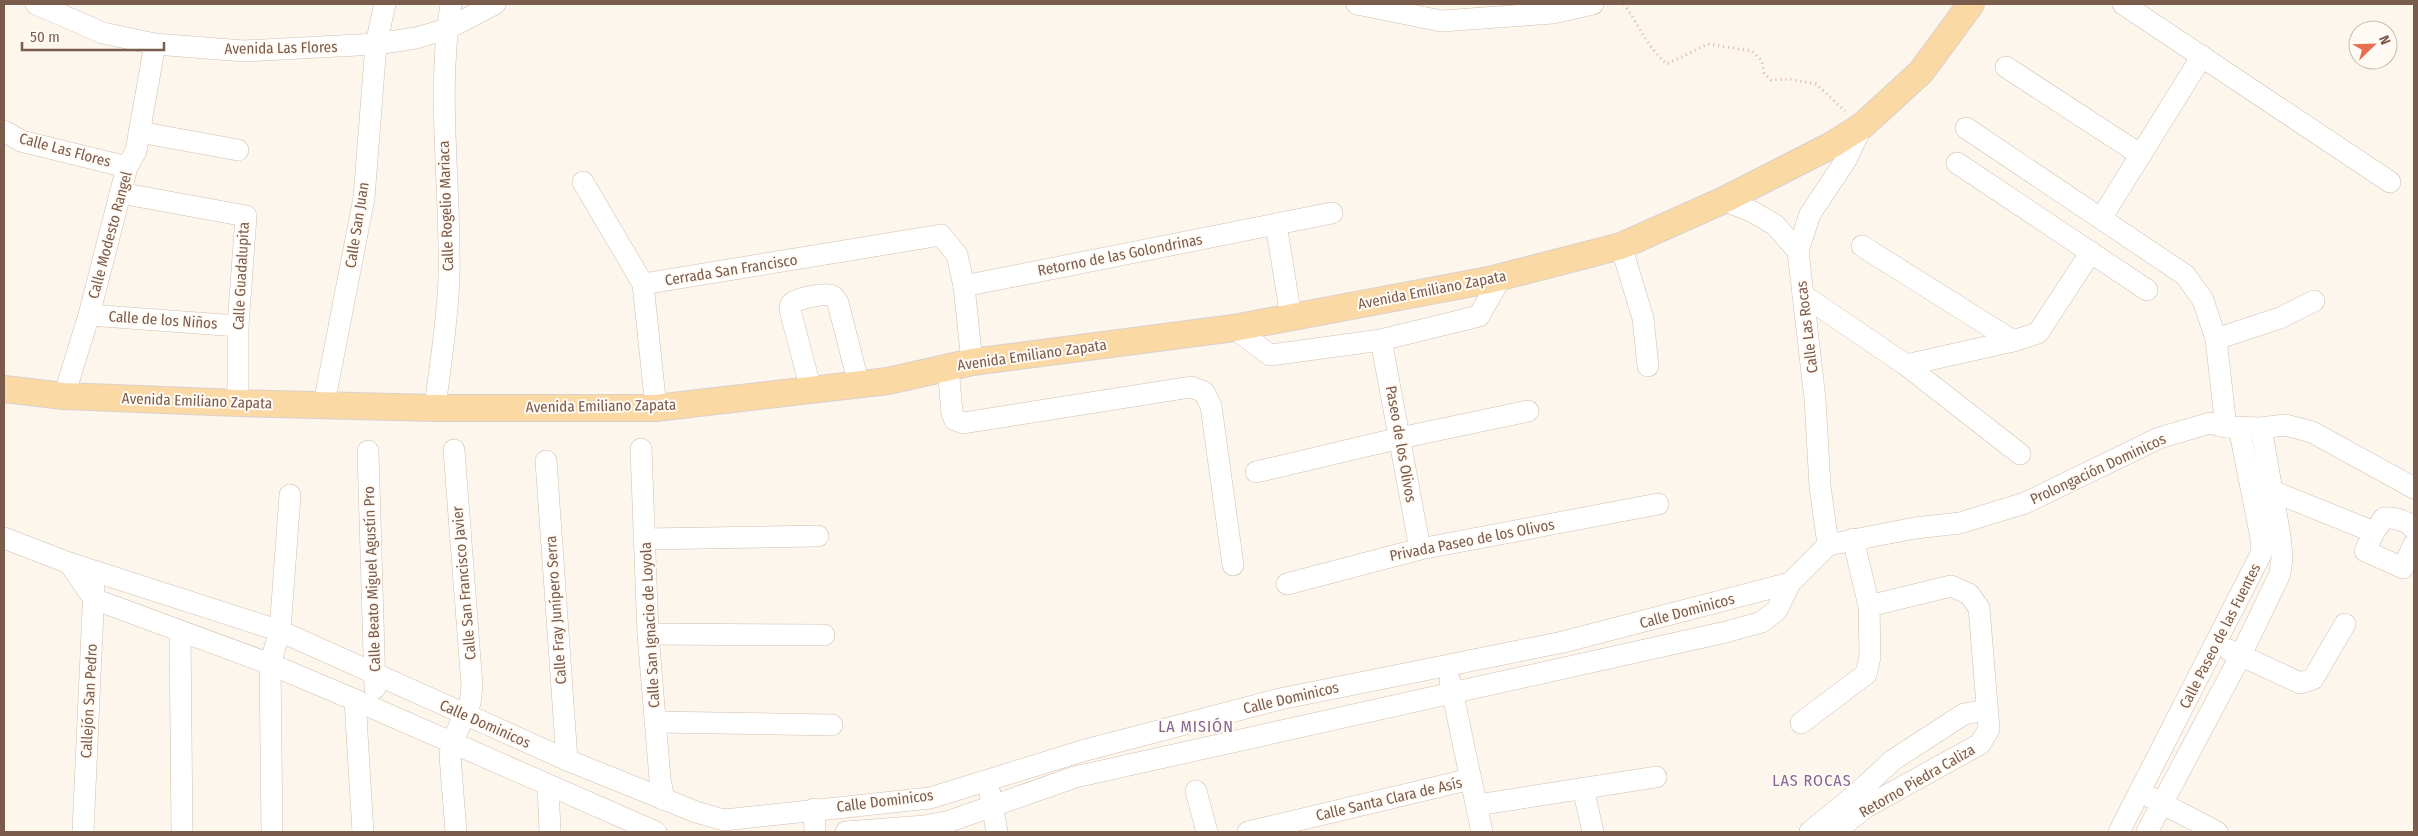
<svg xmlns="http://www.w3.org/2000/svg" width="2418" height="836" font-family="'Fira Sans Condensed',sans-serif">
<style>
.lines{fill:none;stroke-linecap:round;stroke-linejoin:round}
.minor-casing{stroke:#d1beb0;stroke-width:22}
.major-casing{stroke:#dad1cd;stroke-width:28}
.path{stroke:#d9b8a5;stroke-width:3;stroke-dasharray:1 4;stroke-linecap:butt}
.minor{stroke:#fff;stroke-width:21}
.major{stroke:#fbd9a5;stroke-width:26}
.labels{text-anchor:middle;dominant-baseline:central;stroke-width:4;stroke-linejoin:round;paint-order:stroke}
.street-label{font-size:15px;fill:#7a5c4d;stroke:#fffaf3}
.neighbourhood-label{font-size:16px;letter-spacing:1px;fill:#846695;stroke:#fffaf3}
</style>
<rect width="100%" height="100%" fill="#fdf6ec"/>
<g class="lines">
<g class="minor-casing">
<g id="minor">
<path d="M 36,4 L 103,33 L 155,44 L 244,51 L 376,44 L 416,38 L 447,29 L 495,4"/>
<path d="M 1357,4 L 1441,21 L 1553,13 L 1593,4"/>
<path d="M 2123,4 L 2390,182"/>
<path d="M 2006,67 L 2141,155"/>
<path d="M 1966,128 L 2185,275 L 2203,300 L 2216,339 L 2226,427"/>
<path d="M 4,131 L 21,141 L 127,167"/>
<path d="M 139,132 L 238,150"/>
<path d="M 1957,163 L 2147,290"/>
<path d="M 583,182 L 643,284 L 656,408"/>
<path d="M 120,193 L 246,216 L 238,326 L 238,403"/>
<path d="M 1724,200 L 1753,212 L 1775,225 L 1798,251"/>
<path d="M 2102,217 L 2202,56"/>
<path d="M 1276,224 L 1291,317"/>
<path d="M 1621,246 L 1643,318 L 1648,366"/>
<path d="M 1862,246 L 2013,341"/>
<path d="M 643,284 L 941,235 L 957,255 L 964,286 L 972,362"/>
<path d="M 964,286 L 1332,213"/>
<path d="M 1803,295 L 1906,365 L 2020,454"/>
<path d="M 89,315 L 238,326"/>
<path d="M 1234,328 L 1270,355 L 1381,340 L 1479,316 L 1501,277"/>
<path d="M 2216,339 L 2280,318 L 2314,301"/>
<path d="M 1381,340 L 1420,549"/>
<path d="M 1906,365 L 2013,341 L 2038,333 L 2091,252"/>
<path d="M 948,367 L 952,413 L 955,420 L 963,423 L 1191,387 L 1204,392 L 1211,406 L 1233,565"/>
<path d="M 811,390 L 790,310 L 791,304 C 798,298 819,294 830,295 C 834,296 836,299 838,303 L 859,385"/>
<path d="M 64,396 L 89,315 L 127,167 L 136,151 L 155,44"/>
<path d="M 324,404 L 364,198 L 376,44 L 385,4"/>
<path d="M 435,408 C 440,365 448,320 449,276 C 451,185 436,94 451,4"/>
<path d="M 641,449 L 648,634 L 660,779 L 664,800"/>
<path d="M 454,450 L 472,686 L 470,703 L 452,742 L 450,756 L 456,832"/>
<path d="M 368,451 L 375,688"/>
<path d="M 546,461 L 567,760"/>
<path d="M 1256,472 L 1400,438 L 1528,411"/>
<path d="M 2262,492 L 2272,491 L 2374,532"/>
<path d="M 2414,529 C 2408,521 2394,517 2384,518 L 2374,532 L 2365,551 L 2403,568 L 2414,544"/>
<path d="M 4,538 L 69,563 L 280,631 L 567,760 L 696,812 L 724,820 L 930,798 L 1082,751 L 1280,699 L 1563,642 L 1790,583"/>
<path d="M 646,539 L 818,536"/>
<path d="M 1828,545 L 1915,528 L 1960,523 L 2025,503 L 2159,438 L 2210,423 L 2226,427 L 2261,428 L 2285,425 L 2312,432 L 2414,488"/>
<path d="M 1828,545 L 1820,486 L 1815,399 L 1798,251 L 1810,214 L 1846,160 L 1862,126"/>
<path d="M 69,563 L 94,599 L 270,664 L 355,700 L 656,832"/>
<path d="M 1287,584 L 1420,549 L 1658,504"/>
<path d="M 180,631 L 182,832"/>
<path d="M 648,634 L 824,635"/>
<path d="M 2229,650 L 2300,683 L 2313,679 L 2345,624"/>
<path d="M 1450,681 L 1482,832"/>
<path d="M 355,700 L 363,832"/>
<path d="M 655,722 L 832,725"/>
<path d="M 1801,723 L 1866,674 L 1870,657 L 1869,606 L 1853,539"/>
<path d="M 548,785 L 550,832"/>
<path d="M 1583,788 L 1593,832"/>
<path d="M 1196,791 L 1207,832"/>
<path d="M 990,793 L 997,832"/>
<path d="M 2150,797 L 2217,832"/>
<path d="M 1477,805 L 1656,777"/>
<path d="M 814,809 L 815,832"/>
<path d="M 83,832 L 94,587"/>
<path d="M 272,832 L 270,664 L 280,631 L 290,495"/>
<path d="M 846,832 L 925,826 L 950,821 L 1075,777 L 1726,632 L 1762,622 L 1777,610 L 1790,583 L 1828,545"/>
<path d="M 1248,832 L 1471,779"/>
<path d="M 1810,832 L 1837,830 L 1866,807 L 1980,744 L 1989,729 L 1979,608 L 1969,594 L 1951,586 L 1869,606"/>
<path d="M 1810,832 L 1854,796 L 1893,760 L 1964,714 L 1987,710"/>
<path d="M 2119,832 L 2261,554 L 2261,538 L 2239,427"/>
<path d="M 2147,832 L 2240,657 L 2280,574 L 2282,557 L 2280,536 L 2261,428"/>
</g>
</g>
<g class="major-casing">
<path id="major" d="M 4,389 L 64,396 L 238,403 L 435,408 L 656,408 L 888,381 L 972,362 L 1234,328 L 1489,280 L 1621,246 L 1724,200 L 1830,146 L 1862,126 L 1921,72 L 1971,4"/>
</g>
<path class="path" d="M 1624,4 C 1638,24 1648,48 1667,64 L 1708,44 L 1752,51 L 1762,61 L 1764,73 L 1771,80 L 1789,79 L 1816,84 L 1845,111"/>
<use href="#minor" class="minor"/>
<use href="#major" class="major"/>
</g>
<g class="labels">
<g class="street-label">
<text transform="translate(281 48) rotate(-1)">Avenida Las Flores</text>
<text transform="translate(65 150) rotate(15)">Calle Las Flores</text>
<text transform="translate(446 206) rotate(-92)">Calle Rogelio Mariaca</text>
<text transform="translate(357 225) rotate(-81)">Calle San Juan</text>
<text transform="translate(110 235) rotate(-75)">Calle Modesto Rangel</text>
<text transform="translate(1120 255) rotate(-11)">Retorno de las Golondrinas</text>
<text transform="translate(731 270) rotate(-9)">Cerrada San Francisco</text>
<text transform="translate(241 276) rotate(-87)">Calle Guadalupita</text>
<text transform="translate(1432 290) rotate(-11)">Avenida Emiliano Zapata</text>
<text transform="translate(163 320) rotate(4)">Calle de los Niños</text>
<text transform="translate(1807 327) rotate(-97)">Calle Las Rocas</text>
<text transform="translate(1032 355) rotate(-8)">Avenida Emiliano Zapata</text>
<text transform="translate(197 401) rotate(2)">Avenida Emiliano Zapata</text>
<text transform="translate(601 406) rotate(-1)">Avenida Emiliano Zapata</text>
<text transform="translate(1401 444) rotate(80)">Paseo de los Olivos</text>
<text transform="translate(2098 469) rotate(-25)">Prolongación Dominicos</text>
<text transform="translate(1472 540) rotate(-11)">Privada Paseo de los Olivos</text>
<text transform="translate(372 579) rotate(-92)">Calle Beato Miguel Agustín Pro</text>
<text transform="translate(464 583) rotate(-95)">Calle San Francisco Javier</text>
<text transform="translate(556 610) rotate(-94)">Calle Fray Junípero Serra</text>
<text transform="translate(1687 611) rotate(-15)">Calle Dominicos</text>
<text transform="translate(650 625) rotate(-93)">Calle San Ignacio de Loyola</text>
<text transform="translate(2220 636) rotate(-63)">Calle Paseo de las Fuentes</text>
<text transform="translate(1291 698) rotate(-13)">Calle Dominicos</text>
<text transform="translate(89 701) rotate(-87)">Callejón San Pedro</text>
<text transform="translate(485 724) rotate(24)">Calle Dominicos</text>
<text transform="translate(1917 781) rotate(-30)">Retorno Piedra Caliza</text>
<text transform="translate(1389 799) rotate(-13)">Calle Santa Clara de Asís</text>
<text transform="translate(885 801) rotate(-7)">Calle Dominicos</text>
</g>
<g class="neighbourhood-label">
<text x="1196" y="726">LA MISIÓN</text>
<text x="1812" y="780">LAS ROCAS</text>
</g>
</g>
<rect width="2418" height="836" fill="none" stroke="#7a5c4d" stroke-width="10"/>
<g transform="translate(2373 45) rotate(67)"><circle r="24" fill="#fffaf3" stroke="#cabbb1"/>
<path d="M0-4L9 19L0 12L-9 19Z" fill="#e76f51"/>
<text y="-8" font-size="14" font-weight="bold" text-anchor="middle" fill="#7a5c4d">N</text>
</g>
<path d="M22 42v8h142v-8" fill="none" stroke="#7a5c4d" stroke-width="2.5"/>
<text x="30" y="42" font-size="15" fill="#7a5c4d" stroke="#fffaf3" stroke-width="4" paint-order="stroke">50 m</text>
</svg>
